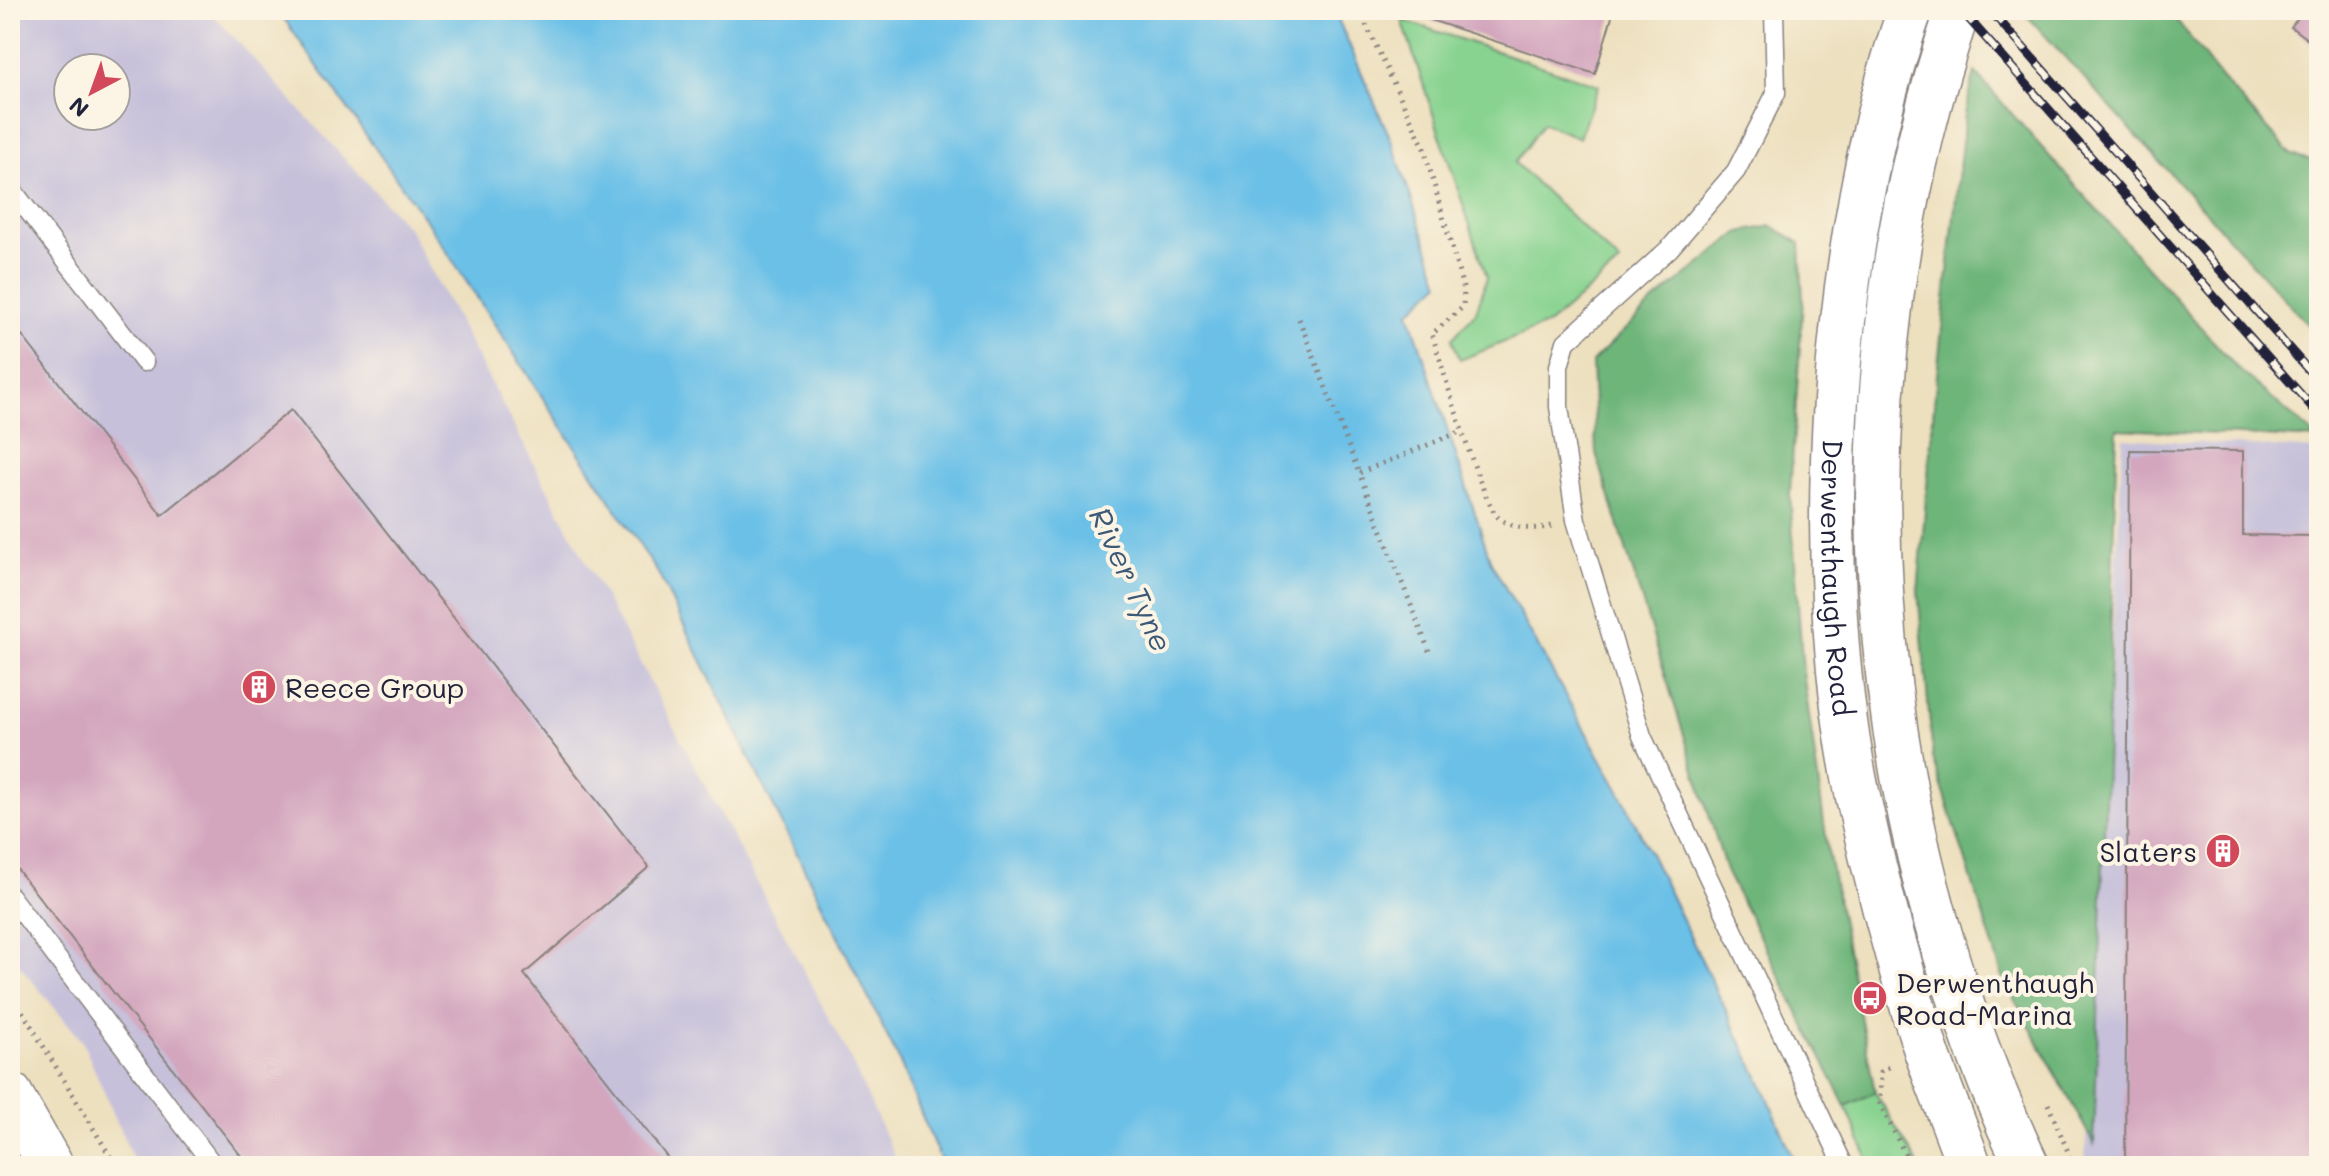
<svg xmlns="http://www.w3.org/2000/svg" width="2329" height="1176" font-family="Mali,sans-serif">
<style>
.industrial{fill:#c6c0da;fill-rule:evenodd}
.green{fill:#88d390;stroke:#557a66;stroke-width:2}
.forest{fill:#6eb57a;stroke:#486c5a;stroke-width:2}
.water{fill:#6bc0e7;stroke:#467191;stroke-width:2}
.building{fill:#d3a6be}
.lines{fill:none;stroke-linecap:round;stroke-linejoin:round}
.lane-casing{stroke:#88817d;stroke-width:21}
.primary-casing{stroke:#88817d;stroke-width:47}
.path{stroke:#88817d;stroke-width:5;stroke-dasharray:2 6;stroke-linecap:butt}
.lane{stroke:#fff;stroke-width:18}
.primary{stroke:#fff;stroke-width:44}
.rail-casing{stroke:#22223b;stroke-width:9}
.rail{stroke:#fcf5e5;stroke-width:6;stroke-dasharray:18;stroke-linecap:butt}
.labels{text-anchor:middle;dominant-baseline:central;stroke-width:8;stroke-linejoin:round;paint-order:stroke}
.street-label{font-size:28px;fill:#22223b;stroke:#fcf5e5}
.poi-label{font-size:28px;fill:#22223b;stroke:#fcf5e5;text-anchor:start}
.water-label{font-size:30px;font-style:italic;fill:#3c5977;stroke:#fcf5e5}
</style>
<rect width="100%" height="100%" fill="#fcf5e5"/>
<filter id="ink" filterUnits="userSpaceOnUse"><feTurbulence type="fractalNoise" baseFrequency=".0125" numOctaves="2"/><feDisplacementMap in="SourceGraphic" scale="16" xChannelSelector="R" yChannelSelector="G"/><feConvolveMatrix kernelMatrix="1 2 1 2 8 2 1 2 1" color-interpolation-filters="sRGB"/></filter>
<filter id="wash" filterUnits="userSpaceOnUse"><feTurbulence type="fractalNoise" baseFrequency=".006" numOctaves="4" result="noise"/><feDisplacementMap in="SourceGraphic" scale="32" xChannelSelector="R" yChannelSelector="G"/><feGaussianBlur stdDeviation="1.8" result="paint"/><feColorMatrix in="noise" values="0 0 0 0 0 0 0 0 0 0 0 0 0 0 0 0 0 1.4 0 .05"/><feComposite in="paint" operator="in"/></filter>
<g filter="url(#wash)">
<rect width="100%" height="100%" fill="#ede0bf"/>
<g class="industrial">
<path d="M 10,10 L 209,10 L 409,229 L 848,1054 L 899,1166 L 136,1166 L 82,1041 L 10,954 ZM 68,68 L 116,68 L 116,116 L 68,116 Z"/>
<path d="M 2123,438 L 2319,450 L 2319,1166 L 2090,1166 L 2085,1157 Z"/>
</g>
<g class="green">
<path d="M 1402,20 L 1599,85 L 1579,138 L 1543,123 L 1515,163 L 1620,263 L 1549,324 L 1460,360 L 1452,339 L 1476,312 L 1487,277 Z"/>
<path d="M 1875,1092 L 1919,1166 L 1871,1166 L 1846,1106 Z"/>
</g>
<g class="forest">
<path d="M 2022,10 L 2169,10 L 2222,79 L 2292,155 L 2319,162 L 2319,337 Z"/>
<path d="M 1975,72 L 2237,368 L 2319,439 L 2117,429 L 2094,1144 L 2003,978 L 1933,758 L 1918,592 L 1935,393 L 1965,114 Z"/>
<path d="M 1772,226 L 1800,243 L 1803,300 L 1790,494 L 1803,672 L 1828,851 L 1875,1092 L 1846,1106 L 1727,873 L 1596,453 L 1592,362 L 1653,302 L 1740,232 Z"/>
</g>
<path class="water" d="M 278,10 L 1334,10 L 1392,142 L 1440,283 L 1409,312 L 1491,562 L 1625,802 L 1767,1095 L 1796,1166 L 943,1166 L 898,1058 L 658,573 L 432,229 Z"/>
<g id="blocks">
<g class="building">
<path d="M 1400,10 L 1614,10 L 1595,74 Z"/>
<path d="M 2304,10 L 2319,10 L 2319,48 L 2291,27 Z"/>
<path d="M 10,320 L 162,515 L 291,410 L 649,867 L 524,974 L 674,1166 L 249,1166 L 10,860 Z"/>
<path d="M 2130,450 L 2243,451 L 2243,535 L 2319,536 L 2319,1166 L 2125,1166 Z"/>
</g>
</g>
</g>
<g filter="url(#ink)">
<use href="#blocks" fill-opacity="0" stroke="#88817d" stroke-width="2"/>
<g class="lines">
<g class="lane-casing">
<g id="lane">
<path d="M 1774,10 L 1776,93 L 1736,171 L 1670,248 L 1566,342 L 1559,366 L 1559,407 L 1576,520 L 1642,736 L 1844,1166"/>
<path d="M 10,187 L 144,362"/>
<path d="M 10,896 L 214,1166"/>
</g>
</g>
<g class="primary-casing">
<g id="primary">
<path id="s1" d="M 1910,10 C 1831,235 1809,563 1858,797 C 1876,881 1899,966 1925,1047 C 1938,1087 1956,1126 1969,1166"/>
<path d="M 1958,10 C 1830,386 1858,807 2027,1166"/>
<path d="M 10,1094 L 51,1166"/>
</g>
</g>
<g class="path">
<path d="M 1359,10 L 1423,145 L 1464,291 L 1463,307 L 1432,334 C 1441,363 1482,505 1499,518 C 1514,530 1534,530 1552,526"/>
<path d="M 1299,319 L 1359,473"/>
<path d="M 1429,651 L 1359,473 L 1462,431"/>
<path d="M 10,991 L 116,1166"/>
<path d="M 1889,1067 L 1881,1072 L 1880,1104 L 1911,1166"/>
<path d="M 2048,1104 L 2074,1166"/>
</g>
<use href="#lane" class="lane"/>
<use href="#primary" class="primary"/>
<g class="rail-casing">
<g id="rail">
<path d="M 1961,10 L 2319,415"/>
<path d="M 1990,10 L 2319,382"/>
</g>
</g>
<use href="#rail" class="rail"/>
</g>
</g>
<defs>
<g id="building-disc" transform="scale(1.8)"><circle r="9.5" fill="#d1495b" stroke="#fcf5e5"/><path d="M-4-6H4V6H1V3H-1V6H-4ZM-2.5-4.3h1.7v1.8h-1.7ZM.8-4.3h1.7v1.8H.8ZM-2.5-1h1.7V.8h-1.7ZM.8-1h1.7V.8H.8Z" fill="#fff"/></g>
<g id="bus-disc" transform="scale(1.8)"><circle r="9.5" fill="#d1495b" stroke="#fcf5e5"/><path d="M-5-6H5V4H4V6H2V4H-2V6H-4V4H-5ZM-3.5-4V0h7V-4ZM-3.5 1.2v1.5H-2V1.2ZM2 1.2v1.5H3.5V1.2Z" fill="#fff"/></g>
</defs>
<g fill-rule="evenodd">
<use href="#building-disc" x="259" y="687"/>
<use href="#building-disc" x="2223" y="851"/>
<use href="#bus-disc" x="1870" y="998"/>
</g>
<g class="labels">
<g class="street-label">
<text stroke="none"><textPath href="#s1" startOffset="576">Derwenthaugh Road</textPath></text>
</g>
<g class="poi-label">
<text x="285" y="687">Reece Group</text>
<text x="2197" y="851" text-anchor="end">Slaters</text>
<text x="1896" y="982">Derwenthaugh<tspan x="1896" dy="32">Road-Marina</tspan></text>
</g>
<g class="water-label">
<text transform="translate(1132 579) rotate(65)">River Tyne</text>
</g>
</g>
<rect width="2329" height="1176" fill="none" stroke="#fcf5e5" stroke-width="40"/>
<g transform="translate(92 92) rotate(221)"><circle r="38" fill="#fcf5e5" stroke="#a5a1a1" stroke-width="2"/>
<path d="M0-6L14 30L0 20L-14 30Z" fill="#d1495b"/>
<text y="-12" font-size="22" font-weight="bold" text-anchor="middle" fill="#22223b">N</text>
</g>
</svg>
